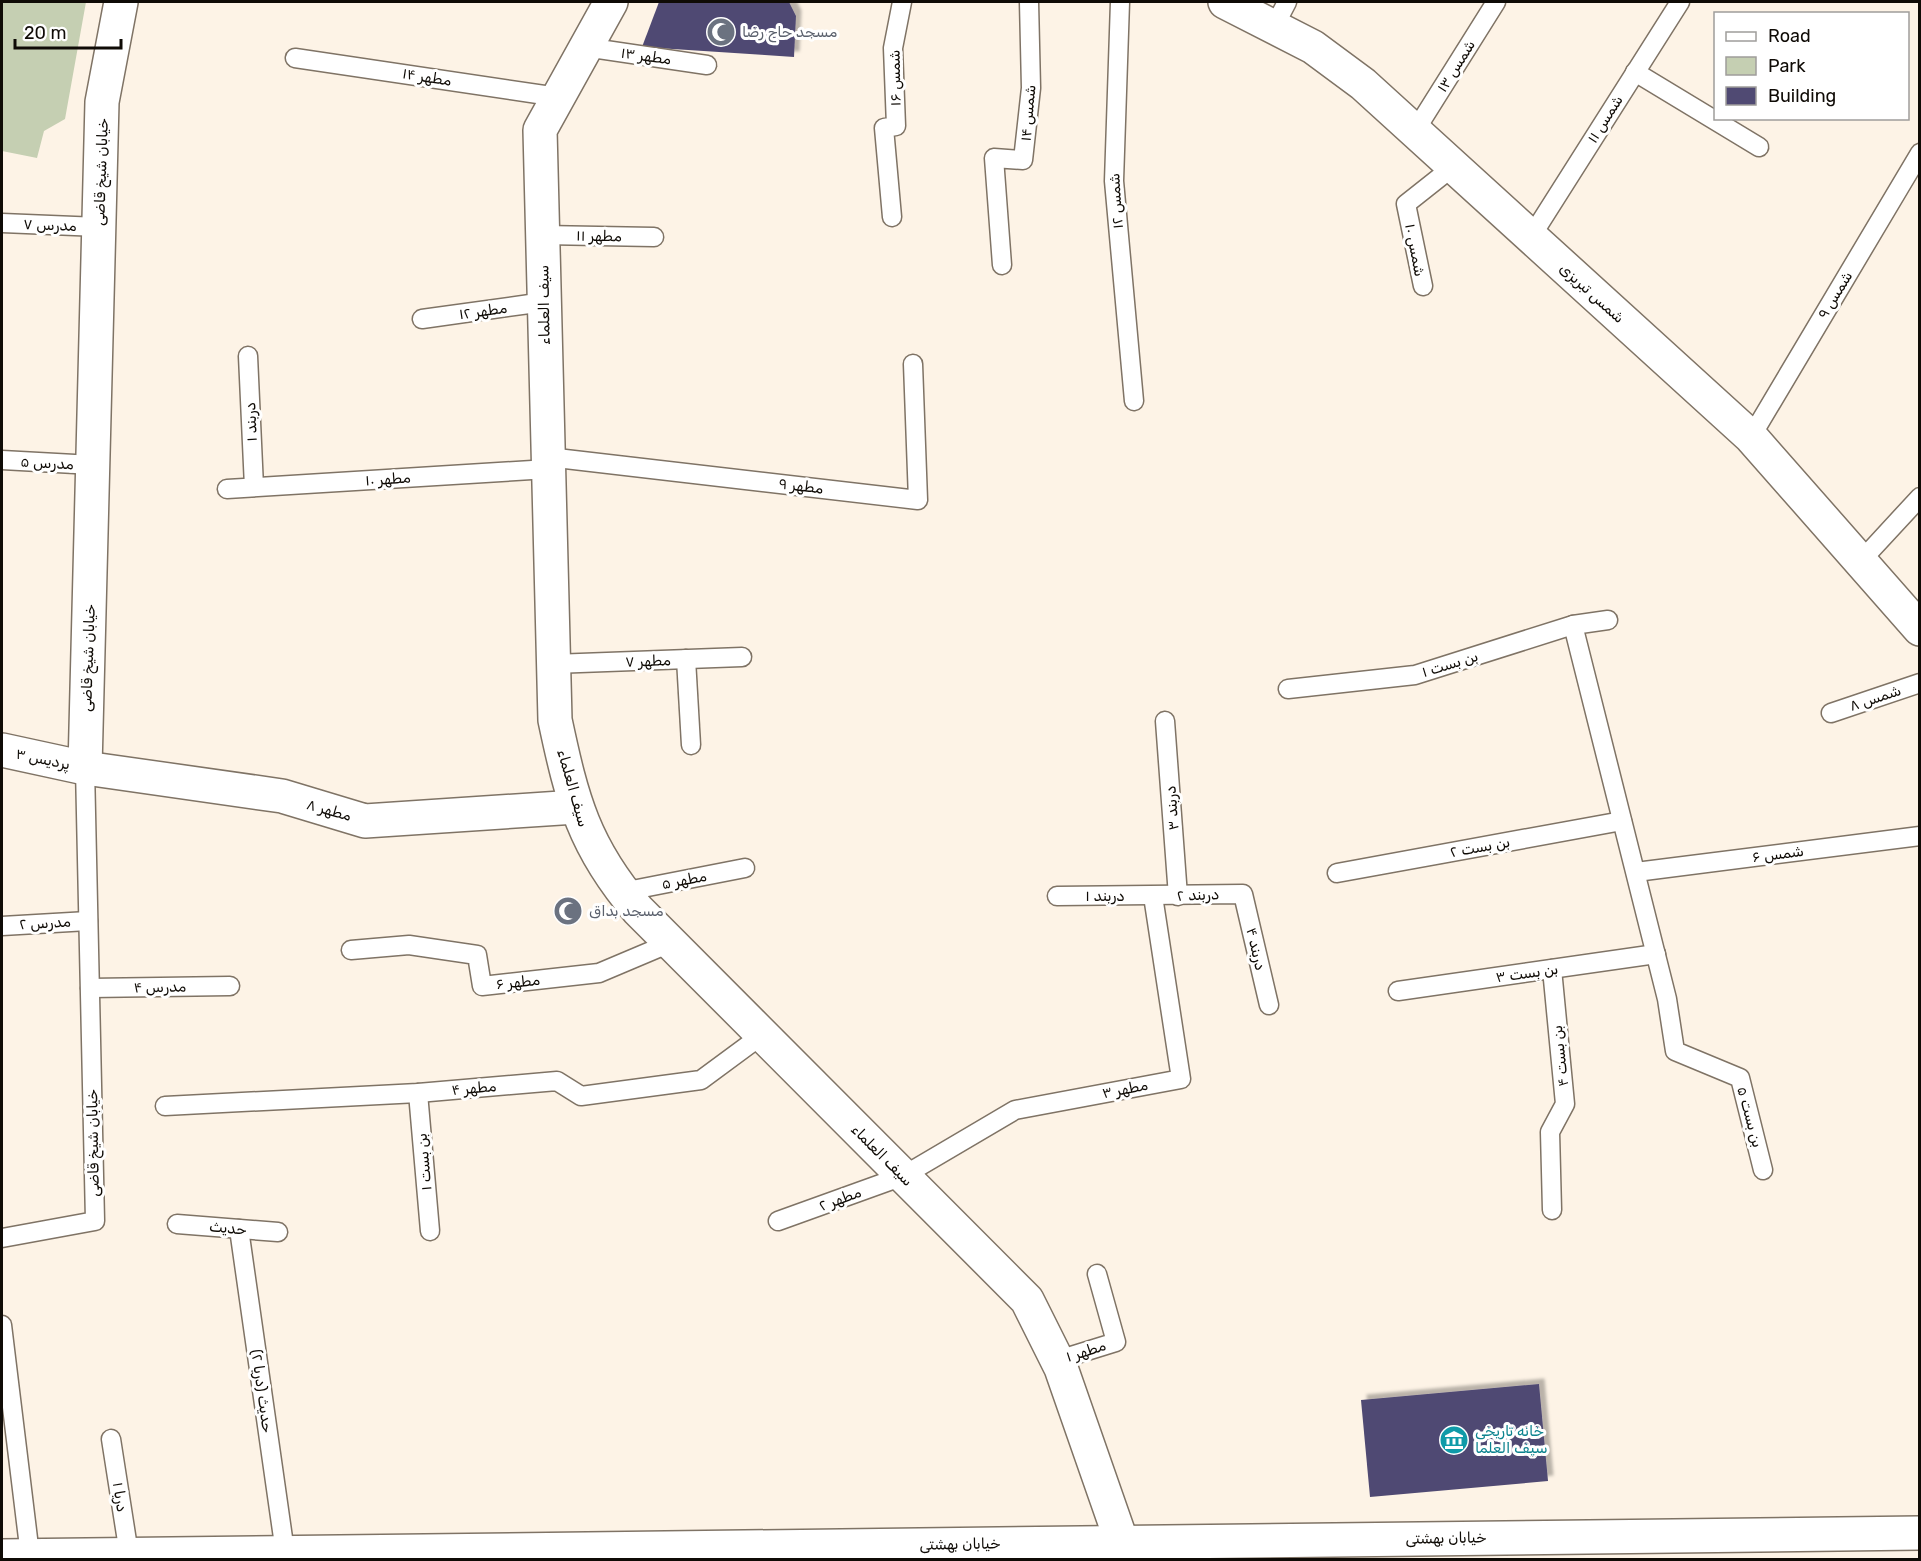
<svg xmlns="http://www.w3.org/2000/svg" width="1921" height="1561" font-family="Rubik,'Noto Naskh Arabic',sans-serif">
<style>
.green{fill:#c5cfb2}
.building{fill:#504a73;filter:url(#shadow)}
.lines{fill:none;stroke-linecap:round;stroke-linejoin:round}
.lane-casing{stroke:#7f7365;stroke-width:21}
.street-casing{stroke:#7f7365;stroke-width:36}
.secondary-casing{stroke:#7f7365;stroke-width:36}
.lane{stroke:#fff;stroke-width:18}
.street{stroke:#fff;stroke-width:33}
.secondary{stroke:#fff;stroke-width:33}
.labels{text-anchor:middle;dominant-baseline:central;stroke-width:6;stroke-linejoin:round;paint-order:stroke}
.worship-label{font-size:15px;fill:#5b616d;stroke:#fff;text-anchor:start}
.street-label{font-size:15px;fill:#0f0b06;stroke:#fff}
.culture-label{font-size:15px;fill:#0d838f;stroke:#fff;text-anchor:start}
</style>
<defs>
<filter id="shadow"><feDropShadow dx="5.5" dy="-5.5" stdDeviation="1.5" flood-color="#0004"/></filter>
</defs>
<rect width="100%" height="100%" fill="#fdf3e6"/>
<path class="green" d="M 2,2 L 86,2 L 65,119 L 44,131 L 37,158 L 2,151 Z"/>
<g class="building">
<path d="M 659,2 L 789,2 L 796,16 L 794,57 L 642,47 Z"/>
<path d="M 1539,1384 L 1548,1481 L 1370,1497 L 1361,1400 Z"/>
</g>
<g class="lines">
<g class="lane-casing">
<g id="lane">
<path d="M 1120,2 L 1114,181 L 1134,401"/>
<path d="M 1274,27 L 1287,2"/>
<path d="M 585,47 L 707,65"/>
<path d="M 295,58 L 558,97"/>
<path d="M 1635,72 L 1759,147"/>
<path d="M 1415,131 L 1496,2"/>
<path d="M 892,217 L 884,128 L 896,126 L 893,48 L 902,2"/>
<path d="M 2,223 L 99,227"/>
<path d="M 543,235 L 654,237"/>
<path d="M 1531,237 L 1680,2"/>
<path d="M 1002,265 L 994,158 L 1023,160 L 1031,88 L 1029,2"/>
<path d="M 1423,286 L 1406,204 L 1454,166"/>
<path d="M 422,319 L 544,302"/>
<path d="M 248,356 L 254,487"/>
<path d="M 1751,437 L 1920,153"/>
<path d="M 548,457 L 918,500 L 913,364"/>
<path d="M 2,460 L 93,465"/>
<path d="M 227,489 L 548,469"/>
<path d="M 1860,562 L 1920,497"/>
<path d="M 1573,625 L 1667,999 L 1675,1051 L 1740,1078 L 1763,1170"/>
<path d="M 686,659 L 691,745"/>
<path d="M 553,664 L 742,657"/>
<path d="M 1288,689 L 1415,675 L 1573,625 L 1608,620"/>
<path d="M 1831,713 L 1920,683"/>
<path d="M 1165,721 L 1178,896"/>
<path d="M 1636,872 L 1920,836"/>
<path d="M 1337,873 L 1622,821"/>
<path d="M 622,892 L 745,868"/>
<path d="M 1057,896 L 1243,894 L 1269,1005"/>
<path d="M 2,926 L 88,921"/>
<path d="M 351,950 L 409,945 L 477,955 L 482,986 L 599,973 L 670,943"/>
<path d="M 90,988 L 230,986"/>
<path d="M 1398,991 L 1656,954"/>
<path d="M 418,1093 L 430,1231"/>
<path d="M 165,1106 L 418,1093 L 557,1081 L 581,1096 L 701,1080 L 762,1035"/>
<path d="M 1552,1210 L 1550,1132 L 1565,1104 L 1552,969"/>
<path d="M 778,1221 L 903,1176 L 1015,1110 L 1181,1079 L 1153,896"/>
<path d="M 177,1224 L 278,1232"/>
<path d="M 239,1229 L 285,1552"/>
<path d="M 2,1238 L 95,1221 L 85,768"/>
<path d="M 2,1325 L 30,1555"/>
<path d="M 1058,1360 L 1116,1342 L 1097,1274"/>
<path d="M 111,1439 L 129,1554"/>
</g>
</g>
<g class="street-casing">
<g id="street">
<path d="M 611,2 L 540,130 L 555,720 C 572,800 584,847 638,910 L 1027,1300 L 1061,1368 L 1128,1560"/>
<path d="M 1225,2 L 1313,47 L 1363,84 L 1751,437 L 1920,629"/>
<path d="M 2,750 L 85,768 L 282,796 L 365,821 L 576,807"/>
<path d="M 85,768 L 102,102 L 121,2"/>
</g>
</g>
<g class="secondary-casing">
<path id="secondary" d="M 2,1556 L 1920,1533"/>
</g>
<use href="#lane" class="lane"/>
<use href="#street" class="street"/>
<use href="#secondary" class="secondary"/>
</g>
<defs>
<g id="mosque-disc" transform="scale(1.5)"><circle r="9.5" fill="#6b7280" stroke="#fff"/><path d="M3.5-4.9A6 6 0 1 0 3.5 4.9A5 5 0 1 1 3.5-4.9Z" fill="#fff"/></g>
<g id="museum-disc" transform="scale(1.5)"><circle r="9.5" fill="#0f9aa8" stroke="#fff"/><path d="M0-6L6-3V-2H-6V-3ZM-5-1h2V3h-2ZM-1-1h2V3h-2ZM3-1h2V3H3ZM-6 4H6V6H-6Z" fill="#fff"/></g>
</defs>
<g fill-rule="evenodd">
<use href="#mosque-disc" x="721" y="32"/>
<use href="#mosque-disc" x="568" y="911"/>
<use href="#museum-disc" x="1454" y="1440"/>
</g>
<g class="labels">
<g class="worship-label">
<text x="742" y="32">مسجد حاج رضا</text>
<text x="589" y="911">مسجد بداق</text>
</g>
<g class="street-label">
<text transform="translate(646 56) rotate(8)">مطهر ۱۳</text>
<text transform="translate(1456 66) rotate(-58)">شمس ۱۳</text>
<text transform="translate(427 77) rotate(9)">مطهر ۱۴</text>
<text transform="translate(895 78) rotate(-91)">شمس ۱۶</text>
<text transform="translate(1028 113) rotate(-85)">شمس ۱۴</text>
<text transform="translate(1605 119) rotate(-58)">شمس ۱۱</text>
<text transform="translate(101 172) rotate(-88)">خیابان شیخ قاضی</text>
<text transform="translate(1116 201) rotate(-94)">شمس ۱۲</text>
<text transform="translate(50 225) rotate(2)">مدرس ۷</text>
<text transform="translate(599 236) rotate(1)">مطهر ۱۱</text>
<text transform="translate(1415 250) rotate(79)">شمس ۱۰</text>
<text transform="translate(1592 293) rotate(42)">شمس تبریزی</text>
<text transform="translate(1835 295) rotate(-59)">شمس ۹</text>
<text transform="translate(544 305) rotate(-91)">سیف العلماء</text>
<text transform="translate(483 311) rotate(-8)">مطهر ۱۲</text>
<text transform="translate(251 422) rotate(-92)">دربند ۱</text>
<text transform="translate(47 463) rotate(3)">مدرس ۵</text>
<text transform="translate(388 479) rotate(-4)">مطهر ۱۰</text>
<text transform="translate(801 486) rotate(7)">مطهر ۹</text>
<text transform="translate(88 658) rotate(-88)">خیابان شیخ قاضی</text>
<text transform="translate(648 661) rotate(-2)">مطهر ۷</text>
<text transform="translate(1450 664) rotate(-17)">بن بست ۱</text>
<text transform="translate(1875 698) rotate(-18)">شمس ۸</text>
<text transform="translate(43 759) rotate(12)">پردیس ۳</text>
<text transform="translate(573 788) rotate(74)">سیف العلماء</text>
<text transform="translate(1172 808) rotate(-94)">دربند ۳</text>
<text transform="translate(329 810) rotate(16)">مطهر ۸</text>
<text transform="translate(1480 847) rotate(-10)">بن بست ۲</text>
<text transform="translate(1778 854) rotate(-7)">شمس ۶</text>
<text transform="translate(684 880) rotate(-11)">مطهر ۵</text>
<text transform="translate(1198 895) rotate(-2)">دربند ۲</text>
<text x="1105" y="896">دربند ۱</text>
<text transform="translate(45 923) rotate(-3)">مدرس ۲</text>
<text transform="translate(1256 949) rotate(77)">دربند ۴</text>
<text transform="translate(1527 973) rotate(-8)">بن بست ۳</text>
<text transform="translate(518 982) rotate(-6)">مطهر ۶</text>
<text transform="translate(160 987) rotate(-1)">مدرس ۴</text>
<text transform="translate(1560 1056) rotate(-96)">بن بست ۴</text>
<text transform="translate(474 1088) rotate(-5)">مطهر ۴</text>
<text transform="translate(1125 1089) rotate(-11)">مطهر ۳</text>
<text transform="translate(1750 1117) rotate(75)">بن بست ۵</text>
<text transform="translate(93 1143) rotate(-91)">خیابان شیخ قاضی</text>
<text transform="translate(882 1155) rotate(45)">سیف العلماء</text>
<text transform="translate(424 1162) rotate(-95)">بن بست ۱</text>
<text transform="translate(840 1199) rotate(-20)">مطهر ۲</text>
<text transform="translate(228 1228) rotate(5)">حدیث</text>
<text transform="translate(1086 1351) rotate(-18)">مطهر ۱</text>
<text transform="translate(262 1391) rotate(82)">حدیث (دریا ۲)</text>
<text transform="translate(120 1497) rotate(81)">دریا ۱</text>
<text transform="translate(1446 1538) rotate(-1)">خیابان بهشتی</text>
<text transform="translate(960 1544) rotate(-1)">خیابان بهشتی</text>
</g>
<g class="culture-label">
<text x="1475" y="1431">خانه تاریخی<tspan x="1475" dy="17">سیف العلما</tspan></text>
</g>
</g>
<rect width="1921" height="1561" fill="none" stroke="#0f0b06" stroke-width="6"/>
<rect x="1714" y="12" width="195" height="108" fill="#ffffff" stroke="#9f9d9b" stroke-width="1.5"/>
<rect x="1726" y="32" width="30" height="9" fill="#ffffff" stroke="#9f9d9b" stroke-width="1.5"/>
<text x="1768" y="42" font-size="18" fill="#0f0b06">Road</text>
<rect x="1726" y="57" width="30" height="18" fill="#c5cfb2" stroke="#9f9d9b" stroke-width="1.5"/>
<text x="1768" y="72" font-size="18" fill="#0f0b06">Park</text>
<rect x="1726" y="87" width="30" height="18" fill="#504a73" stroke="#9f9d9b" stroke-width="1.5"/>
<text x="1768" y="102" font-size="18" fill="#0f0b06">Building</text>
<path d="M15 39v9h106v-9" fill="none" stroke="#0f0b06" stroke-width="3"/>
<text x="24" y="39" font-size="18" fill="#0f0b06" stroke="#ffffff" stroke-width="4.5" paint-order="stroke">20 m</text>
</svg>
